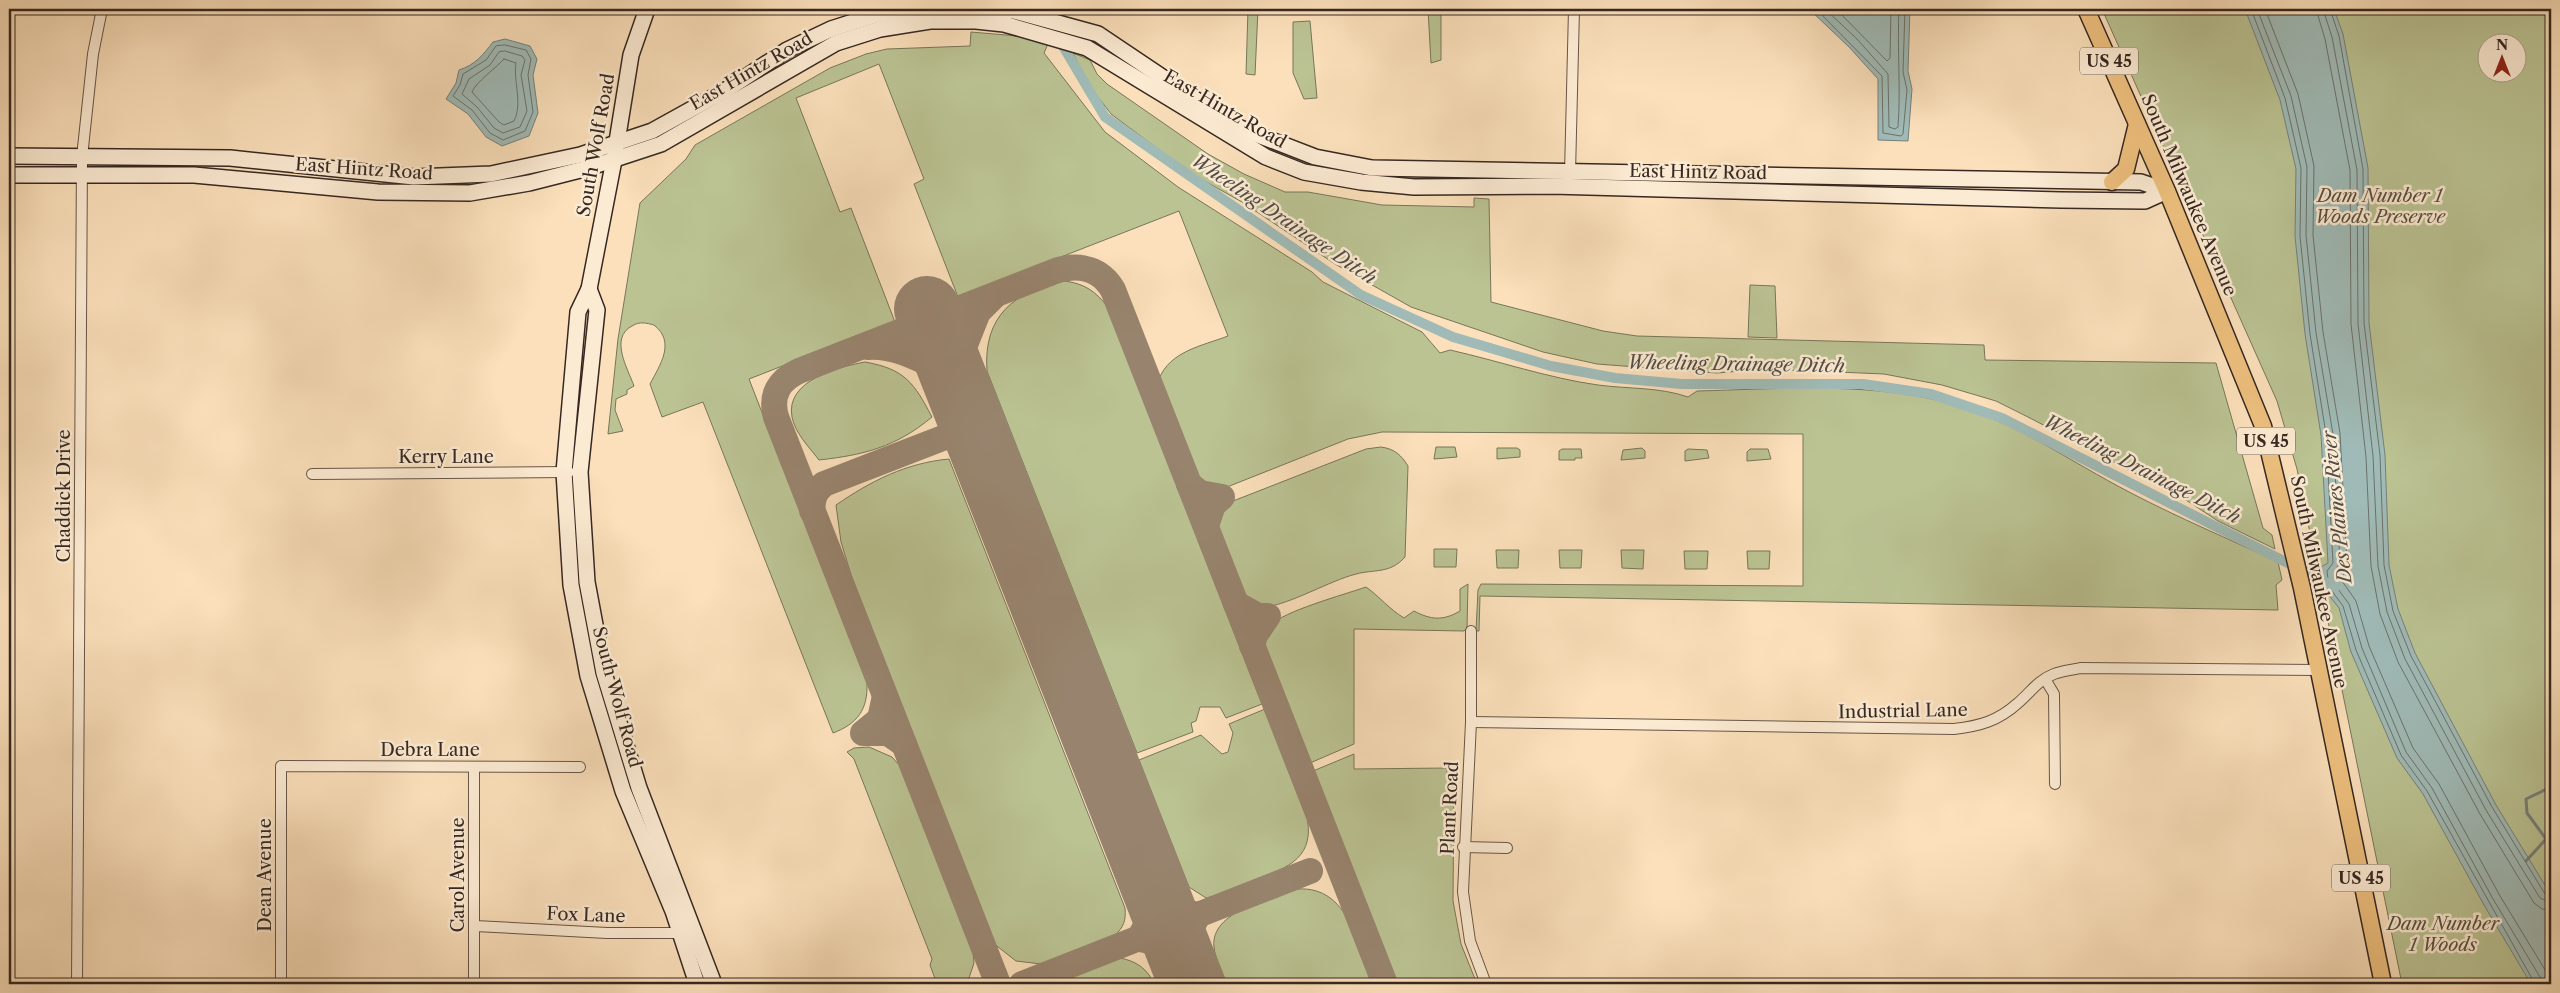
<svg xmlns="http://www.w3.org/2000/svg" width="2560" height="993" font-family="'Libre Caslon Text',serif">
<style>
.green{fill:#bbc393;stroke:#78765a;fill-rule:evenodd}
.water{fill:#a0bbb7;stroke:#76807b}
.lines{fill:none;stroke-linecap:round;stroke-linejoin:round}
.shore{stroke:#6b726c;stroke-width:1}
.stream{stroke:#76807b;stroke-width:3}
.canal{stroke:#a0bbb7;stroke-width:10}
.taxiway{stroke:#98846e;stroke-width:26}
.runway{stroke:#98846e;stroke-width:66}
.minor-casing{stroke:#675648;stroke-width:12}
.secondary-casing{stroke:#362822;stroke-width:18}
.primary-casing{stroke:#362822;stroke-width:19}
.minor{stroke:#fcebd3;stroke-width:10}
.secondary{stroke:#fcebd3;stroke-width:15}
.primary{stroke:#eec07e;stroke-width:16}
.labels{text-anchor:middle;dominant-baseline:central;stroke-width:5;stroke-linejoin:round;paint-order:stroke}
.shield{fill:#fcebd3;stroke:#716257;stroke-width:1}
.shield-label{font-size:16px;font-weight:bold;fill:#362822}
.street-label{font-size:18px;fill:#362822;stroke:#fcebd3}
.park-label{font-size:18px;font-style:italic;fill:#574f3e;stroke:#fcebd3}
.water-label{font-size:19px;font-style:italic;fill:#504d47;stroke:#fcebd3}
</style>
<rect width="100%" height="100%" fill="#fbe0bb"/>
<filter id="stains"><feTurbulence type="fractalNoise" baseFrequency=".004" numOctaves="4"/><feColorMatrix values="0 0 0 0 .2 0 0 0 0 .09 0 0 0 0 .02 0 0 0 .5 -.17"/></filter>
<radialGradient id="worn" r=".72"><stop offset=".6" stop-color="#630" stop-opacity="0"/><stop offset="1" stop-color="#630" stop-opacity=".3"/></radialGradient>
<g class="green">
<path d="M 1248,9 L 1258,9 L 1255,75 L 1246,74 Z"/>
<path d="M 1428,9 L 1441,9 L 1441,60 L 1431,63 Z"/>
<path d="M 2102,9 L 2551,9 L 2551,984 L 2402,984 L 2297,469 L 2277,401 ZM 2488,42 L 2518,42 L 2518,72 L 2488,72 Z"/>
<path d="M 1310,21 L 1317,98 L 1304,99 L 1293,73 L 1293,22 Z"/>
<path d="M 971,32 L 1018,36 L 1048,44 L 1044,53 L 1105,132 L 1178,187 L 1312,272 L 1323,282 L 1422,332 L 1440,353 L 1450,350 C 1499,361 1548,378 1598,385 C 1628,389 1660,387 1688,397 L 1697,391 C 1778,389 1861,382 1941,401 C 2010,418 2069,461 2131,493 C 2179,518 2229,539 2278,562 L 2282,580 L 2276,585 L 2278,610 L 1480,596 L 1479,631 L 1476,631 L 1478,590 L 1481,584 L 1803,586 L 1803,434 L 1382,432 L 1348,439 L 1222,489 L 1211,487 L 1196,475 L 1159,379 C 1170,351 1202,346 1228,336 L 1179,211 L 958,297 L 914,184 L 924,179 L 879,64 L 796,98 L 840,212 L 851,208 L 895,322 L 749,379 L 867,683 C 868,710 857,724 833,733 L 703,402 L 662,417 L 650,384 C 660,365 676,342 654,325 C 646,323 640,321 632,326 C 609,338 628,369 634,386 L 627,390 L 627,394 L 616,399 L 615,410 L 623,431 L 608,434 L 618,339 L 640,203 L 686,159 L 695,145 L 830,68 L 866,54 L 887,49 L 970,46 Z"/>
<path d="M 1073,53 L 1090,60 L 1097,74 L 1107,84 L 1208,154 L 1244,174 L 1285,192 L 1308,192 L 1382,205 L 1474,207 L 1474,198 L 1489,199 L 1491,302 L 1603,331 L 1637,336 L 1984,345 L 1985,360 L 2216,363 L 2263,528 L 2272,535 L 2275,549 L 2218,521 L 2186,500 L 2028,417 L 1996,401 L 1942,385 L 1884,374 L 1766,369 L 1717,373 L 1597,364 L 1543,352 L 1411,307 L 1335,264 L 1242,202 L 1192,174 L 1111,114 L 1088,84 Z"/>
<path d="M 1065,281 C 1085,284 1095,291 1107,306 L 1262,704 L 1226,718 L 1220,707 L 1200,707 L 1196,721 L 1191,723 L 1193,732 L 1137,753 L 987,371 C 983,316 1014,291 1065,281 Z"/>
<path d="M 1750,285 L 1775,286 L 1777,338 L 1748,337 Z"/>
<path d="M 865,362 C 905,369 914,383 932,417 C 896,447 864,455 819,460 C 809,447 795,433 792,417 C 785,380 839,367 865,362 Z"/>
<path d="M 1381,447 C 1395,449 1401,455 1408,466 L 1405,557 C 1390,574 1375,569 1356,574 C 1329,581 1291,604 1265,607 C 1258,608 1254,605 1248,601 L 1218,529 L 1219,515 L 1228,503 L 1366,449 Z"/>
<path d="M 1436,447 L 1455,447 L 1457,457 L 1434,459 Z"/>
<path d="M 1497,448 L 1517,448 L 1520,450 L 1520,457 L 1497,459 Z"/>
<path d="M 1642,448 L 1645,451 L 1645,458 L 1621,460 L 1623,450 Z"/>
<path d="M 1562,449 L 1581,449 L 1582,458 L 1575,458 L 1575,460 L 1559,460 L 1559,451 Z"/>
<path d="M 1688,449 L 1707,450 L 1709,458 L 1685,461 L 1685,451 Z"/>
<path d="M 1750,449 L 1768,449 L 1771,459 L 1747,461 L 1747,452 Z"/>
<path d="M 949,459 L 1125,908 C 1126,921 1124,927 1114,936 L 1041,964 L 1016,961 L 993,943 L 856,591 L 841,542 L 836,505 C 871,481 906,463 949,459 Z"/>
<path d="M 1434,549 L 1457,549 L 1456,567 L 1434,567 Z"/>
<path d="M 1496,550 L 1519,550 L 1518,568 L 1497,568 Z"/>
<path d="M 1559,550 L 1582,550 L 1581,568 L 1560,568 Z"/>
<path d="M 1621,550 L 1644,550 L 1643,569 L 1622,568 Z"/>
<path d="M 1684,551 L 1708,551 L 1707,569 L 1685,569 Z"/>
<path d="M 1747,551 L 1770,551 L 1769,569 L 1748,569 Z"/>
<path d="M 1468,584 L 1467,628 L 1464,631 L 1354,629 L 1354,744 L 1310,763 L 1264,644 C 1263,637 1263,631 1269,626 C 1284,611 1343,595 1366,587 C 1380,597 1389,609 1404,618 L 1414,611 C 1431,620 1443,621 1460,611 L 1460,589 Z"/>
<path d="M 1265,709 L 1306,812 C 1317,858 1289,867 1253,881 C 1237,887 1222,895 1206,898 L 1189,887 L 1139,760 L 1201,735 L 1222,754 L 1228,752 L 1233,733 L 1229,724 Z"/>
<path d="M 869,747 L 892,757 L 900,766 L 973,952 L 974,963 L 967,984 L 937,984 L 930,965 L 932,959 L 854,759 L 847,752 L 854,748 Z"/>
<path d="M 1354,754 L 1354,769 L 1447,768 L 1447,774 L 1454,775 L 1453,901 L 1461,944 L 1477,984 L 1396,984 L 1313,771 Z"/>
<path d="M 1298,889 C 1349,886 1358,946 1373,984 L 1227,984 C 1223,973 1215,959 1214,947 C 1210,911 1271,899 1298,889 Z"/>
<path d="M 1120,958 C 1136,961 1148,969 1154,984 L 1051,984 Z"/>
</g>
<g class="water">
<path d="M 1809,9 L 1910,9 L 1908,71 L 1912,89 L 1908,141 L 1878,140 L 1878,79 L 1849,47 Z"/>
<path d="M 2245,9 L 2334,9 L 2343,34 L 2368,168 L 2369,323 L 2385,455 L 2389,565 L 2398,609 L 2415,653 L 2496,805 L 2551,895 L 2551,984 L 2531,984 L 2484,905 L 2423,794 L 2397,758 L 2351,652 L 2339,608 L 2324,589 L 2321,567 L 2328,563 L 2321,435 L 2305,334 L 2295,236 L 2296,169 L 2280,100 Z"/>
<path d="M 505,39 L 530,46 L 537,59 L 533,75 L 538,113 L 529,136 L 502,146 L 486,137 L 468,114 L 446,99 L 456,83 L 459,70 C 475,65 483,55 493,42 Z"/>
</g>
<g class="lines">
<g class="shore">
<path d="M 1816,9 L 1882,76 L 1883,133 L 1901,136 L 1903,134 L 1907,90 L 1903,72 L 1905,9"/>
<path d="M 1825,9 L 1857,39 L 1888,74 L 1889,127 L 1895,129 L 1898,127 C 1901,88 1897,49 1899,9"/>
<path d="M 1836,9 L 1887,61 L 1890,58 L 1891,9"/>
<path d="M 2251,9 L 2285,98 L 2301,168 L 2300,236 L 2310,334 L 2326,434 L 2333,563 L 2327,571 L 2329,587 L 2343,606 L 2356,650 L 2401,755 L 2427,791 L 2535,984"/>
<path d="M 2257,9 L 2291,96 L 2307,167 L 2306,235 L 2316,333 L 2333,434 L 2340,562 L 2334,574 L 2335,585 L 2349,604 L 2362,648 L 2406,752 L 2432,788 L 2493,899 L 2540,977 L 2541,984"/>
<path d="M 2265,9 L 2298,94 L 2314,166 L 2313,235 L 2323,332 L 2340,433 L 2347,562 L 2342,581 L 2356,601 L 2369,646 L 2413,748 L 2439,784 L 2500,896 L 2547,973 L 2549,984"/>
<path d="M 2316,9 L 2325,39 L 2350,170 L 2351,324 L 2366,457 L 2371,566 L 2380,614 L 2398,662 L 2480,814 L 2534,903 L 2542,909 L 2551,910"/>
<path d="M 2323,9 L 2332,37 L 2357,170 L 2358,324 L 2373,456 L 2378,566 L 2387,612 L 2405,659 L 2486,810 L 2540,898 L 2551,903"/>
<path d="M 2330,9 L 2339,36 L 2363,169 L 2364,323 L 2380,455 L 2384,565 L 2393,611 L 2411,656 L 2492,807 L 2545,894 L 2551,897"/>
<path d="M 505,45 L 526,50 L 531,59 L 528,75 L 533,112 L 525,131 L 503,140 L 490,133 L 472,110 L 453,96 L 460,85 L 463,74 L 486,60 L 496,46 Z"/>
<path d="M 505,51 L 522,56 L 525,60 L 521,75 L 527,111 L 520,127 L 503,133 L 494,128 L 477,107 L 462,94 L 469,79 L 490,65 L 499,52 Z"/>
<path d="M 504,59 L 516,63 C 513,82 523,103 514,121 L 504,125 L 499,122 L 472,92 C 476,82 495,69 504,59 Z"/>
</g>
<path class="stream" d="M 2526,861 L 2546,839 L 2527,813 L 2526,799 L 2551,787"/>
<path class="canal" d="M 1043,20 L 1054,31 L 1105,117 L 1361,295 L 1453,337 L 1551,366 L 1615,378 L 1682,384 L 1863,384 L 1931,394 L 2002,418 L 2335,587"/>
<g class="taxiway">
<path d="M 867,347 C 897,344 926,363 953,375 L 978,312 L 995,295"/>
<path d="M 1189,484 L 1200,493 L 1222,497 L 1213,505 L 1206,526"/>
<path d="M 812,511 C 813,498 814,492 824,484 L 948,436 C 966,435 973,442 984,455"/>
<path d="M 1236,604 L 1258,616 L 1268,616 L 1255,635 L 1252,646"/>
<path d="M 885,696 L 880,719 L 863,733 L 888,733 L 904,744"/>
<path d="M 1153,885 C 1166,903 1176,911 1198,915 L 1184,943 L 1184,964 C 1170,950 1159,942 1139,939 L 1154,911 Z"/>
<path d="M 998,984 L 776,417 C 770,395 779,380 799,371 L 1058,270 C 1080,264 1101,269 1113,290 L 1385,984"/>
<path d="M 1022,984 L 1310,871"/>
</g>
<path class="runway" d="M 927,309 L 1192,984"/>
<g class="minor-casing">
<g id="minor">
<path d="M 1570,173 L 1574,9"/>
<path d="M 312,474 L 569,472"/>
<path d="M 1471,631 L 1471,722 L 1463,892 L 1470,941 L 1486,984"/>
<path d="M 2045,679 L 2054,694 L 2055,784"/>
<path d="M 1471,722 L 1954,729 C 1980,726 1998,721 2018,703 C 2030,693 2038,680 2054,674 C 2062,671 2072,670 2080,668 L 2318,670"/>
<path d="M 1463,847 L 1507,848"/>
<path d="M 475,926 L 607,933 L 685,933"/>
<path d="M 77,984 L 82,157 L 93,54 L 102,9"/>
<path d="M 281,984 L 281,766 L 580,767"/>
<path d="M 474,984 L 474,767"/>
</g>
</g>
<g class="secondary-casing">
<g id="secondary">
<path d="M 647,9 L 631,55 L 614,160 L 589,289 L 578,312 L 564,472 L 571,585 L 588,676 L 623,791 L 673,911 L 697,984"/>
<path d="M 987,9 L 1014,11 L 1098,34 L 1235,126 L 1315,157 L 1372,168 L 2141,182 L 2167,191"/>
<path d="M 9,156 L 230,158 L 414,177 L 491,174 L 580,155 L 652,131 L 726,90 L 787,50 L 831,29 L 875,15 L 914,9"/>
<path d="M 9,175 L 194,175 L 378,192 L 470,193 L 529,183 L 588,168 L 661,144 L 836,43 L 880,29 L 930,21 L 976,21 L 1004,24 L 1087,48 L 1266,157 L 1304,172 L 1361,182 L 1414,187 L 1552,186 L 2061,200 L 2145,201 L 2167,191"/>
<path d="M 589,289 L 597,310 L 580,472 L 587,582 L 604,673 L 639,788 L 714,984"/>
</g>
</g>
<g class="primary-casing">
<g id="primary">
<path d="M 2086,9 L 2167,191 L 2263,426 L 2302,588 L 2383,984"/>
<path d="M 2112,182 L 2126,169 L 2137,124"/>
</g>
</g>
<use href="#minor" class="minor"/>
<use href="#secondary" class="secondary"/>
<use href="#primary" class="primary"/>
</g>
<g class="labels">
<g class="shield">
<rect x="2080" y="47.5" width="58" height="27" rx="4"/>
<rect x="2237" y="427.5" width="58" height="27" rx="4"/>
<rect x="2332" y="864.5" width="58" height="27" rx="4"/>
</g>
<g class="shield-label">
<text x="2109" y="61">US 45</text>
<text x="2266" y="441">US 45</text>
<text x="2361" y="878">US 45</text>
</g>
<g class="street-label">
<text transform="translate(751 71) rotate(-30)">East Hintz Road</text>
<text transform="translate(1225 109) rotate(30)">East Hintz Road</text>
<text transform="translate(596 145) rotate(-80)">South Wolf Road</text>
<text transform="translate(364 169) rotate(4)">East Hintz Road</text>
<text transform="translate(1698 172) rotate(1)">East Hintz Road</text>
<text transform="translate(2189 195) rotate(67)">South Milwaukee Avenue</text>
<text x="446" y="457">Kerry Lane</text>
<text transform="translate(64 496) rotate(-90)">Chaddick Drive</text>
<text transform="translate(2319 582) rotate(78)">South Milwaukee Avenue</text>
<text transform="translate(617 697) rotate(75)">South Wolf Road</text>
<text transform="translate(1903 711) rotate(-1)">Industrial Lane</text>
<text x="430" y="750">Debra Lane</text>
<text transform="translate(1450 808) rotate(-87)">Plant Road</text>
<text transform="translate(265 875) rotate(-90)">Dean Avenue</text>
<text transform="translate(458 875) rotate(-90)">Carol Avenue</text>
<text transform="translate(586 915) rotate(2)">Fox Lane</text>
</g>
<g class="park-label">
<text x="2380" y="196">Dam Number 1<tspan x="2380" dy="21">Woods Preserve</tspan></text>
<text x="2443" y="924">Dam Number<tspan x="2443" dy="21">1 Woods</tspan></text>
</g>
<g class="water-label">
<text transform="translate(1284 219) rotate(34)">Wheeling Drainage Ditch</text>
<text transform="translate(1736 364) rotate(1)">Wheeling Drainage Ditch</text>
<text transform="translate(2142 469) rotate(27)">Wheeling Drainage Ditch</text>
<text transform="translate(2337 507) rotate(-96)">Des Plaines River</text>
</g>
</g>
<rect width="2560" height="993" fill="none" stroke="#fbe0bb" stroke-width="30"/>
<rect x="10" y="10" width="2540" height="973" fill="none" stroke="#362822" stroke-width="2.5"/>
<rect x="15" y="15" width="2530" height="963" fill="none" stroke="#362822"/>
<g transform="translate(2502 58)"><circle r="24" fill="#fcebd3" stroke="#ad9d8c"/>
<path d="M0-4L9 19L0 12L-9 19Z" fill="#8f2418"/>
<text y="-8" font-size="14" font-weight="bold" text-anchor="middle" fill="#362822">N</text>
</g>
<rect width="100%" height="100%" filter="url(#stains)"/>
<rect width="100%" height="100%" fill="url(#worn)"/>
</svg>
